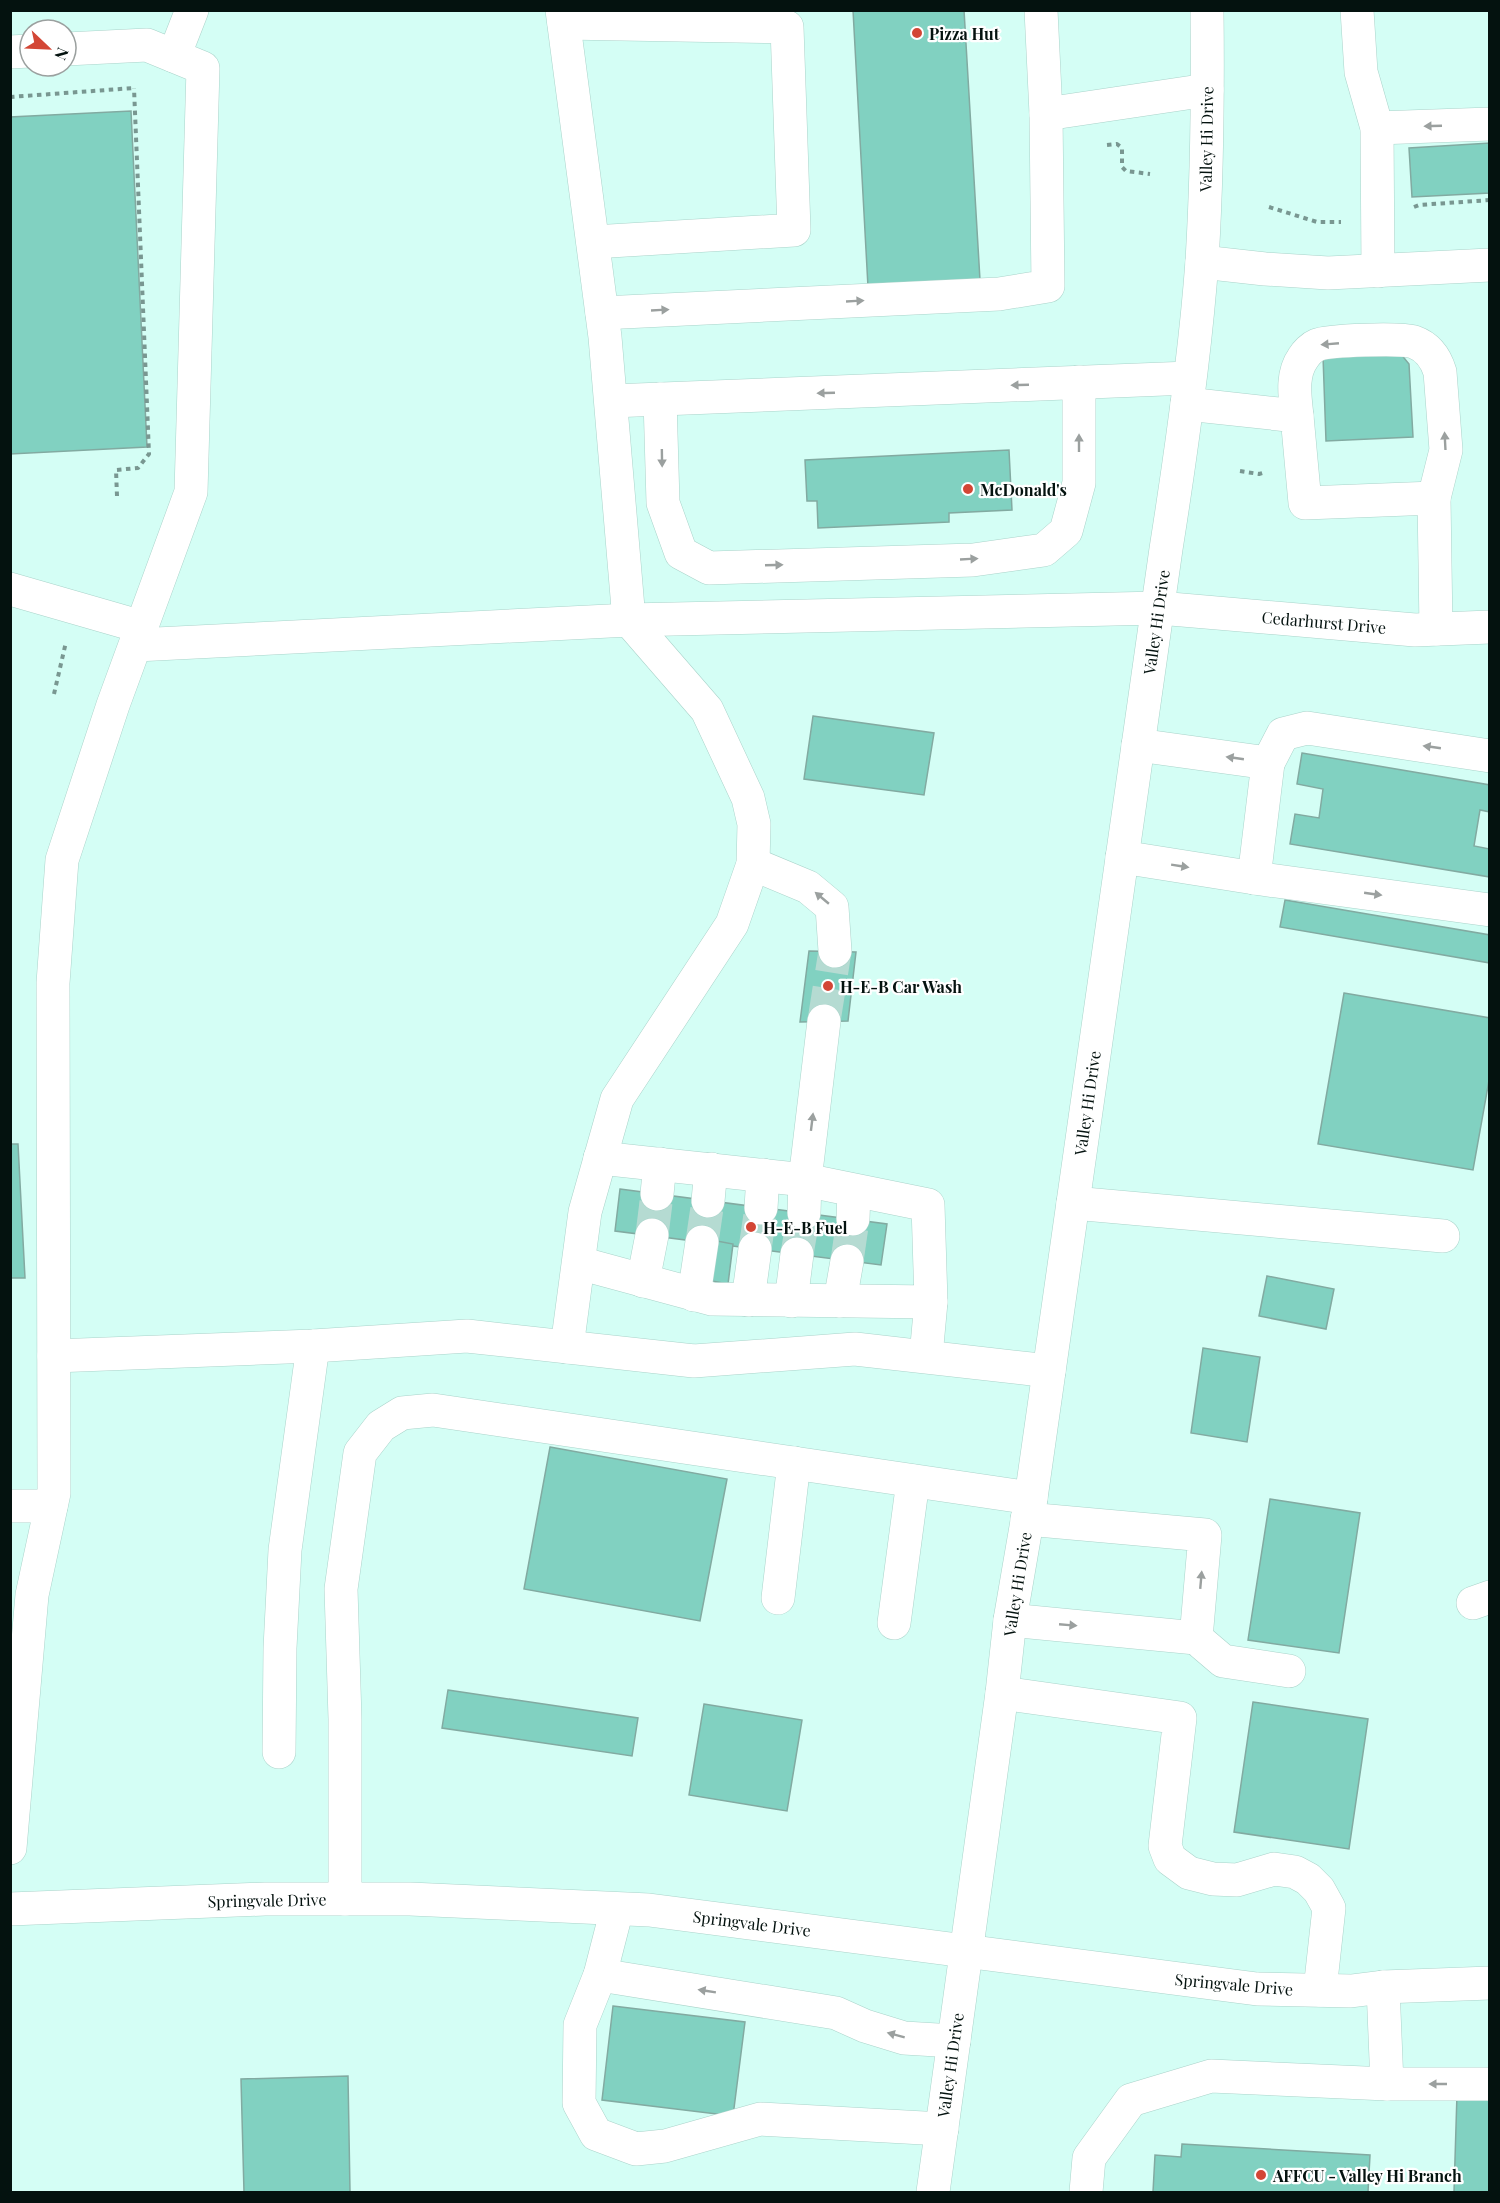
<svg xmlns="http://www.w3.org/2000/svg" width="1500" height="2203" font-family="'Playfair Display',serif">
<style>
.building{fill:#81d1c1;stroke:#82aaa1;stroke-width:1.5}
.lines{fill:none;stroke-linecap:round;stroke-linejoin:round}
.minor-tunnel{stroke:#b5dbd2;stroke-width:33;stroke-dasharray:33 16;stroke-linecap:butt}
.minor-casing{stroke:#aad3ca;stroke-width:34}
.path{stroke:#799791;stroke-width:4;stroke-dasharray:4.5 4.5;stroke-linecap:butt}
.minor{stroke:#fff;stroke-width:33}
.oneway{fill:#9ba09f}
.poi-dot{fill:#d34635;stroke:#fff;stroke-width:2}
.labels{text-anchor:middle;dominant-baseline:central;stroke-width:4.5;stroke-linejoin:round;paint-order:stroke}
.poi-label{font-size:16px;font-weight:bold;fill:#04120f;stroke:#fff;text-anchor:start}
.street-label{font-size:16px;fill:#04120f;stroke:#fff}
</style>
<rect width="100%" height="100%" fill="#d4fef5"/>
<g class="building">
<path d="M 853,10 L 964,10 L 980,280 L 868,287 Z"/>
<path d="M 131,111 L 147,447 L 10,454 L 10,117 Z"/>
<path d="M 1490,143 L 1490,193 L 1412,197 L 1409,148 Z"/>
<path d="M 1400,353 L 1409,364 L 1413,437 L 1326,441 L 1323,356 Z"/>
<path d="M 1009,450 L 1012,510 L 949,513 L 949,522 L 818,528 L 817,501 L 807,501 L 805,460 Z"/>
<path d="M 813,716 L 934,733 L 924,795 L 804,779 Z"/>
<path d="M 1302,753 L 1490,785 L 1490,812 L 1480,810 L 1474,846 L 1490,849 L 1490,877 L 1290,844 L 1295,814 L 1319,818 L 1323,789 L 1297,784 Z"/>
<path d="M 1285,900 L 1490,935 L 1490,963 L 1280,927 Z"/>
<path d="M 809,951 L 856,952 L 848,1021 L 800,1022 Z"/>
<path d="M 1344,993 L 1490,1018 L 1490,1075 L 1473,1170 L 1318,1144 Z"/>
<path d="M 10,1144 L 18,1144 L 25,1278 L 10,1278 Z"/>
<path d="M 620,1189 L 887,1224 L 881,1265 L 615,1231 Z"/>
<path d="M 717,1241 L 733,1244 L 728,1284 L 712,1281 Z"/>
<path d="M 1267,1276 L 1334,1289 L 1326,1329 L 1259,1316 Z"/>
<path d="M 1203,1348 L 1260,1357 L 1247,1442 L 1191,1433 Z"/>
<path d="M 550,1447 L 727,1479 L 700,1621 L 524,1589 Z"/>
<path d="M 1270,1499 L 1360,1513 L 1339,1653 L 1248,1640 Z"/>
<path d="M 448,1690 L 638,1718 L 632,1756 L 442,1728 Z"/>
<path d="M 1253,1702 L 1368,1719 L 1349,1849 L 1234,1832 Z"/>
<path d="M 704,1704 L 802,1720 L 787,1811 L 689,1795 Z"/>
<path d="M 613,2006 L 745,2022 L 733,2116 L 602,2100 Z"/>
<path d="M 348,2076 L 350,2192 L 244,2192 L 241,2079 Z"/>
<path d="M 1457,2094 L 1490,2095 L 1489,2192 L 1454,2192 Z"/>
<path d="M 1182,2144 L 1370,2155 L 1368,2192 L 1153,2192 L 1155,2155 L 1181,2157 Z"/>
</g>
<g class="lines">
<g class="minor-tunnel">
<path d="M 824,1021 L 835,951"/>
<path d="M 652,1235 L 657,1194"/>
<path d="M 702,1242 L 708,1201"/>
<path d="M 755,1249 L 761,1208"/>
<path d="M 797,1254 L 804,1213"/>
<path d="M 847,1261 L 853,1219"/>
</g>
<g class="minor-casing">
<g id="minor">
<path d="M 562,10 L 605,337 L 629,620 L 1159,608 L 1415,630 L 1490,627"/>
<path d="M 1357,10 L 1361,72 L 1377,128 L 1378,271"/>
<path d="M 564,23 L 787,27 L 794,230 L 593,242"/>
<path d="M 10,52 L 30,51"/>
<path d="M 174,56 L 192,10"/>
<path d="M 1046,114 L 1207,90"/>
<path d="M 1377,128 L 1490,124"/>
<path d="M 1202,262 L 1265,269 L 1328,273 L 1490,265"/>
<path d="M 602,313 L 999,294 L 1048,286 L 1046,114 L 1041,10"/>
<path d="M 660,399 L 663,503 L 681,553 L 709,568 L 973,560 L 1044,550 L 1066,531 L 1079,483 L 1079,382"/>
<path d="M 611,401 L 1189,378"/>
<path d="M 1187,404 L 1297,416 L 1305,503 L 1434,498 L 1436,629"/>
<path d="M 1297,416 C 1295,397 1291,375 1303,358 C 1306,353 1312,347 1317,345 C 1329,340 1401,338 1414,342 C 1428,347 1436,359 1440,372 L 1446,450 L 1434,498"/>
<path d="M 10,589 L 142,627"/>
<path d="M 136,645 L 629,620 L 707,710 L 748,798 L 754,824 L 753,864 L 732,924 L 617,1099 L 585,1212 L 567,1347"/>
<path d="M 1138,745 L 1268,763 L 1283,734 L 1307,728 L 1490,756"/>
<path d="M 1122,857 L 1261,879 L 1490,910"/>
<path d="M 753,864 L 808,887 L 832,907 L 835,951"/>
<path d="M 1254,878 L 1268,763"/>
<path d="M 657,1194 L 660,1164"/>
<path d="M 708,1201 L 711,1169"/>
<path d="M 1073,1203 L 1443,1236"/>
<path d="M 761,1208 L 763,1175"/>
<path d="M 804,1213 L 805,1180 L 824,1021"/>
<path d="M 853,1219 L 854,1191"/>
<path d="M 579,1263 L 712,1299 L 931,1302 L 928,1205 L 805,1180 L 600,1158"/>
<path d="M 643,1281 L 652,1235"/>
<path d="M 694,1295 L 702,1242"/>
<path d="M 748,1300 L 755,1249"/>
<path d="M 791,1301 L 797,1254"/>
<path d="M 840,1301 L 847,1261"/>
<path d="M 54,1356 L 313,1346 L 467,1336 L 694,1361 L 855,1349 L 1049,1371"/>
<path d="M 926,1356 L 931,1302"/>
<path d="M 10,1506 L 51,1506"/>
<path d="M 1027,1519 L 1205,1535 L 1196,1638"/>
<path d="M 778,1598 L 794,1463"/>
<path d="M 1473,1603 L 1490,1597"/>
<path d="M 1010,1620 L 1196,1638 L 1223,1661 L 1289,1671"/>
<path d="M 894,1623 L 913,1481"/>
<path d="M 1002,1693 L 1180,1718 L 1165,1846 L 1170,1859 L 1189,1873 L 1213,1879 L 1237,1880 L 1274,1869 L 1295,1872 L 1308,1879 L 1319,1890 L 1329,1908 L 1320,1990"/>
<path d="M 279,1752 L 280,1648 L 285,1550 L 313,1346"/>
<path d="M 10,1848 L 32,1595 L 54,1493 L 53,983 L 62,860 L 113,705 L 191,492 L 203,68 L 147,45 L 66,49"/>
<path d="M 345,1899 L 345,1719 L 341,1589 L 360,1453 L 381,1426 L 402,1413 L 433,1410 L 1031,1498"/>
<path d="M 10,1909 L 265,1899 L 410,1899 L 649,1910 L 1257,1989 L 1351,1991 L 1383,1987 L 1490,1983"/>
<path d="M 617,1909 L 600,1975 L 580,2025 L 579,2103 L 596,2134 L 636,2149 L 665,2146 L 760,2119 L 942,2129"/>
<path d="M 600,1975 L 836,2013 L 865,2026 L 904,2038 L 954,2041"/>
<path d="M 1383,1987 L 1387,2084"/>
<path d="M 933,2192 L 1002,1693 L 1010,1620 L 1031,1498 L 1166,549 C 1181,454 1195,357 1202,261 C 1207,178 1208,94 1207,10"/>
<path d="M 1086,2192 L 1089,2158 L 1131,2100 L 1211,2076 L 1387,2084 L 1490,2084"/>
</g>
</g>
<g class="path">
<path d="M 10,97 L 134,88"/>
<path d="M 1107,145 L 1117,144 L 1122,148 L 1122,167 L 1126,171 L 1150,174"/>
<path d="M 1269,207 L 1317,222 L 1341,222"/>
<path d="M 1414,207 L 1419,205 L 1490,200"/>
<path d="M 1240,471 L 1259,474 L 1266,472"/>
<path d="M 117,496 L 116,470 L 138,468 L 149,454 L 134,88"/>
<path d="M 54,694 L 66,642"/>
</g>
<use href="#minor" class="minor"/>
</g>
<defs><path id="oneway-solid" d="M-6-.8H1V-3.2L6.5 0L1 3.2V.8H-6Z" transform="scale(1.5)"/></defs>
<g class="oneway">
<use href="#oneway-solid" transform="translate(1433 126) rotate(178)"/>
<use href="#oneway-solid" transform="translate(855 301) rotate(-3)"/>
<use href="#oneway-solid" transform="translate(660 310) rotate(-3)"/>
<use href="#oneway-solid" transform="translate(1330 344) rotate(175)"/>
<use href="#oneway-solid" transform="translate(1020 385) rotate(178)"/>
<use href="#oneway-solid" transform="translate(826 393) rotate(178)"/>
<use href="#oneway-solid" transform="translate(1445 441) rotate(-93)"/>
<use href="#oneway-solid" transform="translate(1079 443) rotate(-90)"/>
<use href="#oneway-solid" transform="translate(662 458) rotate(89)"/>
<use href="#oneway-solid" transform="translate(969 559) rotate(-3)"/>
<use href="#oneway-solid" transform="translate(774 565) rotate(-2)"/>
<use href="#oneway-solid" transform="translate(1432 747) rotate(-172)"/>
<use href="#oneway-solid" transform="translate(1235 758) rotate(-172)"/>
<use href="#oneway-solid" transform="translate(1180 866) rotate(9)"/>
<use href="#oneway-solid" transform="translate(1373 894) rotate(8)"/>
<use href="#oneway-solid" transform="translate(822 898) rotate(-140)"/>
<use href="#oneway-solid" transform="translate(812 1122) rotate(-83)"/>
<use href="#oneway-solid" transform="translate(1201 1580) rotate(-85)"/>
<use href="#oneway-solid" transform="translate(1068 1625) rotate(5)"/>
<use href="#oneway-solid" transform="translate(707 1991) rotate(-171)"/>
<use href="#oneway-solid" transform="translate(896 2035) rotate(-165)"/>
<use href="#oneway-solid" transform="translate(1438 2084) rotate(-180)"/>
</g>
<g class="poi-dot">
<circle cx="917" cy="33" r="6"/>
<circle cx="968" cy="489" r="6"/>
<circle cx="828" cy="986" r="6"/>
<circle cx="751" cy="1227" r="6"/>
<circle cx="1261" cy="2175" r="6"/>
</g>
<g class="labels">
<g class="poi-label">
<text x="929" y="33">Pizza Hut</text>
<text x="980" y="489">McDonald's</text>
<text x="840" y="986">H-E-B Car Wash</text>
<text x="763" y="1227">H-E-B Fuel</text>
<text x="1273" y="2175">AFFCU - Valley Hi Branch</text>
</g>
<g class="street-label">
<text transform="translate(1206 139) rotate(-89)">Valley Hi Drive</text>
<text transform="translate(1156 622) rotate(-82)">Valley Hi Drive</text>
<text transform="translate(1324 622) rotate(5)">Cedarhurst Drive</text>
<text transform="translate(1087 1103) rotate(-82)">Valley Hi Drive</text>
<text transform="translate(1017 1584) rotate(-81)">Valley Hi Drive</text>
<text transform="translate(267 1900) rotate(-1)">Springvale Drive</text>
<text transform="translate(752 1923) rotate(7)">Springvale Drive</text>
<text transform="translate(1234 1984) rotate(5)">Springvale Drive</text>
<text transform="translate(950 2065) rotate(-82)">Valley Hi Drive</text>
</g>
</g>
<rect width="1500" height="2203" fill="none" stroke="#04120f" stroke-width="24"/>
<g transform="translate(48 48) rotate(113)"><circle r="28" fill="#ffffff" stroke="#9ba09f" stroke-width="1.5"/>
<path d="M0-4.5L10 22L0 15L-10 22Z" fill="#d34635"/>
<text y="-9" font-size="16" font-weight="bold" text-anchor="middle" fill="#04120f">N</text>
</g>
</svg>
